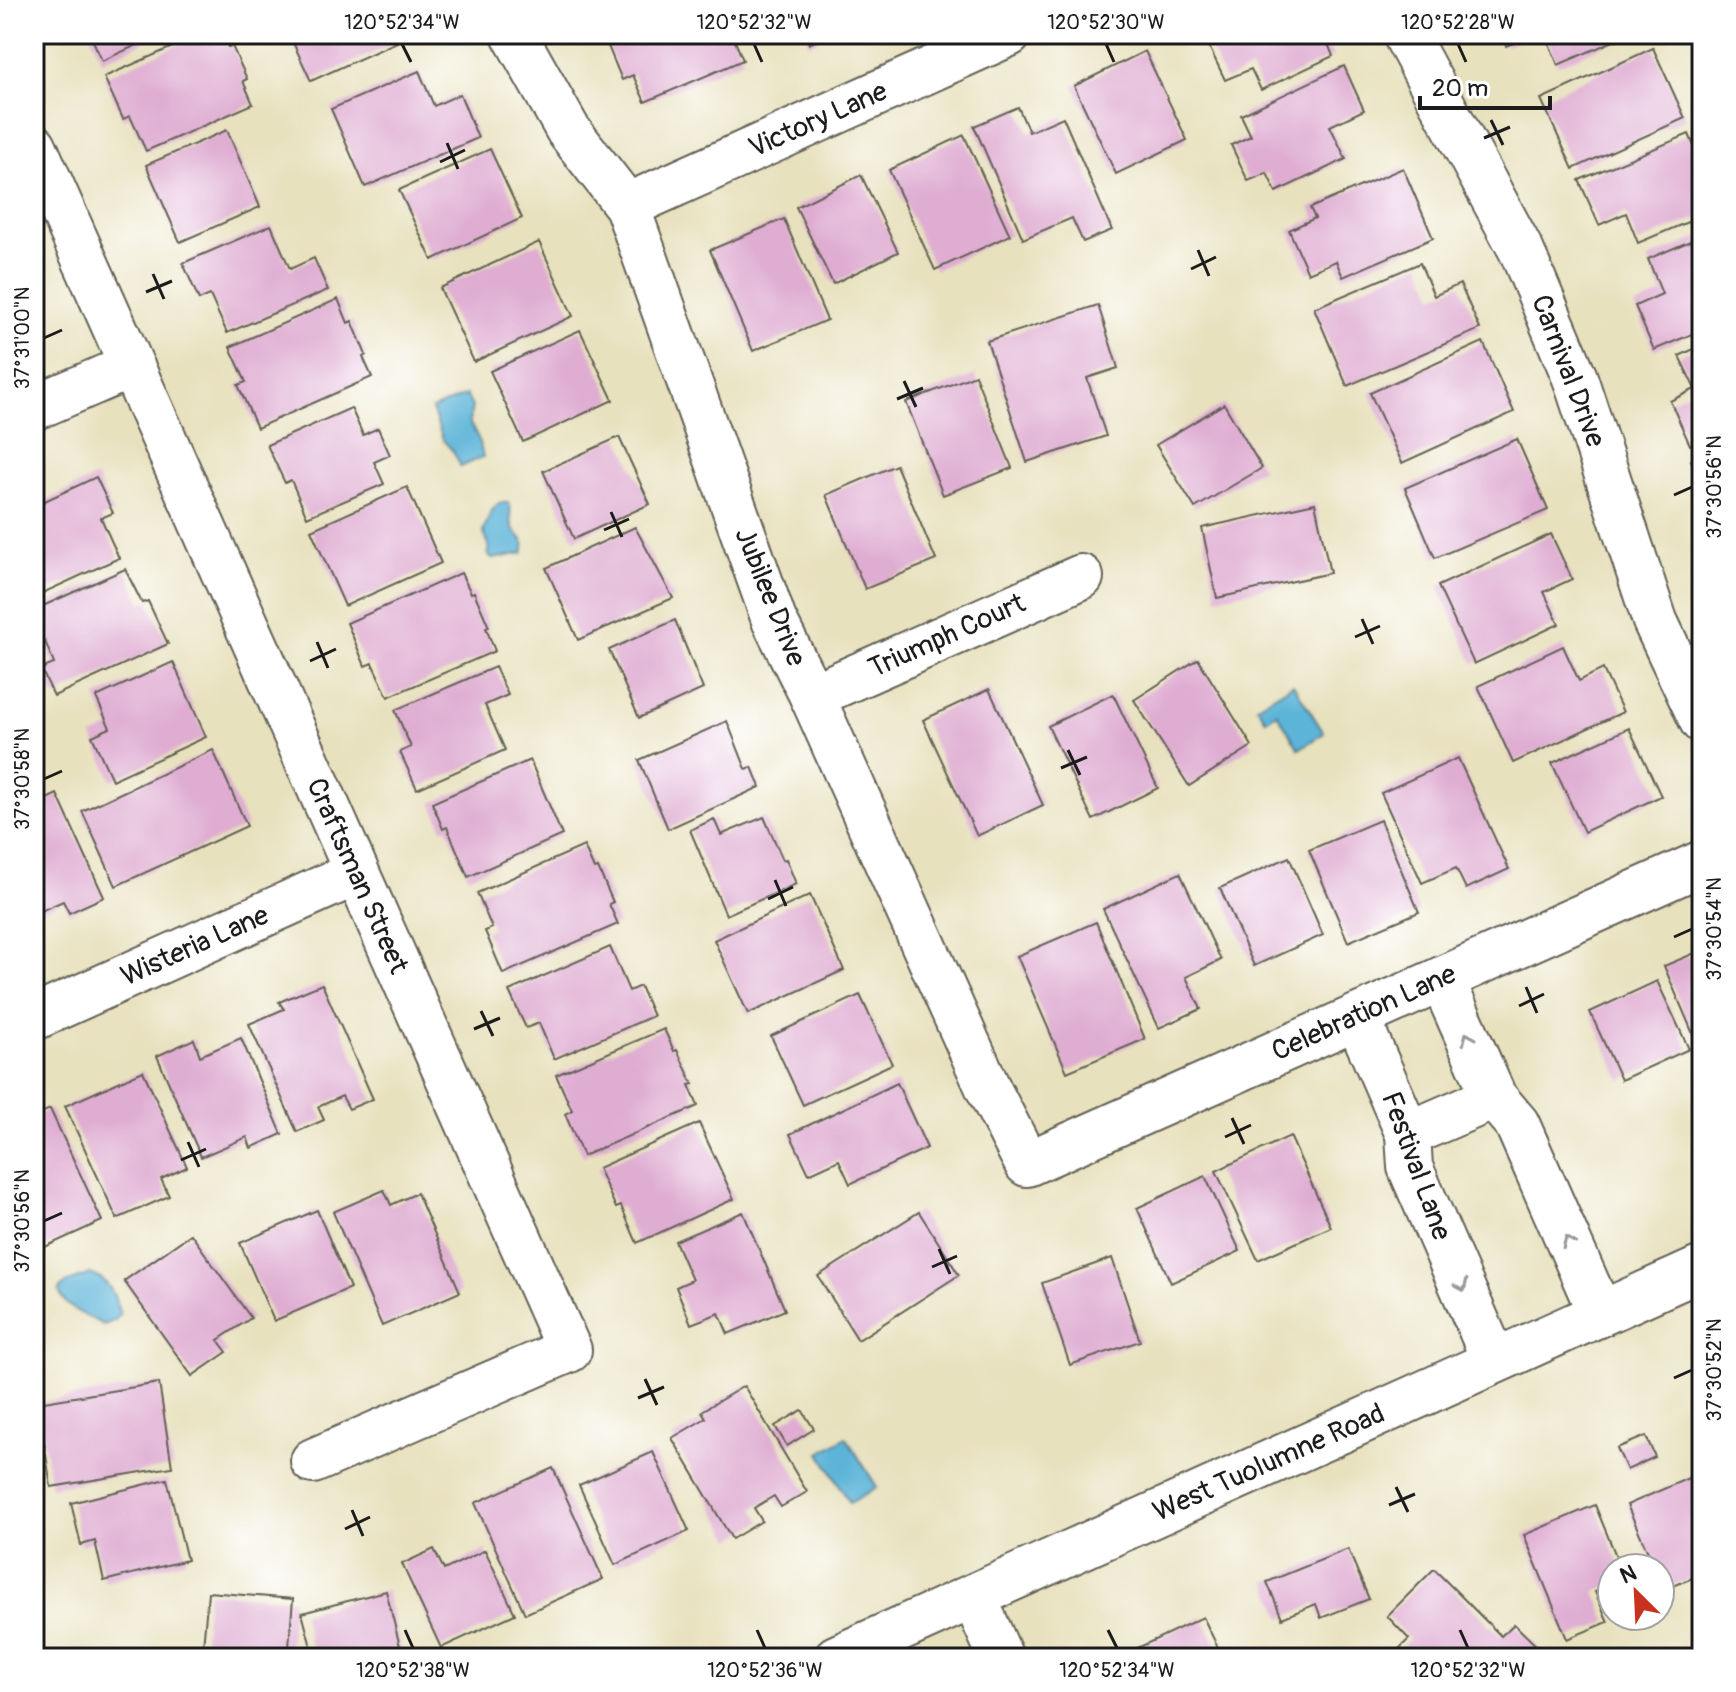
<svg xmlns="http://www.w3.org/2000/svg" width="1736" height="1692" font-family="Pangolin,sans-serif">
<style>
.water{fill:#5bb4d8;stroke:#3c687a;stroke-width:2}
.building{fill:#dfadd2}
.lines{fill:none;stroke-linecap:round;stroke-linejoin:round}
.minor-casing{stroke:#636155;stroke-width:48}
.minor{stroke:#fff;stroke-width:44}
.oneway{stroke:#999}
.ticks{fill:none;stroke:#1c1c1c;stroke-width:3}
.labels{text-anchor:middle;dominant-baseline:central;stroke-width:7;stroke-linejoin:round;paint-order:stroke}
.street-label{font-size:28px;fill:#1c1c1c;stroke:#fff}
.neatline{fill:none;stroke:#1c1c1c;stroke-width:3}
.ticks-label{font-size:20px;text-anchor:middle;fill:#1c1c1c}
</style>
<rect width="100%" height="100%" fill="#fff"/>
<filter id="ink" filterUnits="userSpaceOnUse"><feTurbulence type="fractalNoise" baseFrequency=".0125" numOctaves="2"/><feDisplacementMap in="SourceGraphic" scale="16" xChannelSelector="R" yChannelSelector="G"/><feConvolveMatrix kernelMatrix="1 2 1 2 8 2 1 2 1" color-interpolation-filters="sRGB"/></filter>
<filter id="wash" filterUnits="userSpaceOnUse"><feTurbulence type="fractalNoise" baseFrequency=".006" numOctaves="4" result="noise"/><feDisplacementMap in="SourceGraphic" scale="32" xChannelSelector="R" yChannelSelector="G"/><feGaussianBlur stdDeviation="1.8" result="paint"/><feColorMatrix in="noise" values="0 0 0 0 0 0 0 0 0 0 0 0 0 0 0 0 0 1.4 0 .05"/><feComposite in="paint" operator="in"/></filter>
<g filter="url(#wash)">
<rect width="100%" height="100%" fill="#e8e1be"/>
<g class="water">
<path d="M 466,395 L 472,407 L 469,422 L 479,440 L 483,457 L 461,467 L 453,451 L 443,440 L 432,409 Z"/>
<path d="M 499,503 L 508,503 L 510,506 C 511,513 510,521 513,528 C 519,540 528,538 523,553 L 493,559 L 489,556 L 488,543 L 483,531 C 488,521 490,509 499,503 Z"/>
<path d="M 1293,684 L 1324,733 L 1299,749 L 1277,713 L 1266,720 L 1257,706 Z"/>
<path d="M 90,1274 C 110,1279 115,1296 120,1315 L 114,1321 L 104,1325 C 89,1317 61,1308 59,1289 L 68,1282 Z"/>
<path d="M 846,1437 L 877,1487 L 850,1503 L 820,1453 Z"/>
</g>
<g id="blocks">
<g class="building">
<path d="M 90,34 L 161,34 L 102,61 Z"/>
<path d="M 202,34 L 222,34 L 228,47 L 232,46 L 247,79 L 243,81 L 253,104 L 146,151 L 130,116 L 123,119 L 104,77 Z"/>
<path d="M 289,34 L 393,34 L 397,42 L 311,81 Z"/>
<path d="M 603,34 L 732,34 L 743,60 L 645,102 L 633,75 L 622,80 Z"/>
<path d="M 805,34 L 830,34 L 809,44 Z"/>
<path d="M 1203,34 L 1324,34 L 1333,56 L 1261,90 L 1251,69 L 1225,80 Z"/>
<path d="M 1501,34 L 1536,34 L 1506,46 Z"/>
<path d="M 1545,34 L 1622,34 L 1623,37 L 1558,65 Z"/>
<path d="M 1653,48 L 1685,118 L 1573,169 L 1541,99 Z"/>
<path d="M 1145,51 L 1187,140 L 1116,174 L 1074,86 Z"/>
<path d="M 1344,66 L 1364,110 L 1330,126 L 1346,159 L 1276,192 L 1267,173 L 1248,181 L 1231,145 L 1251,136 L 1241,115 Z"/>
<path d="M 419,71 L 434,106 L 460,94 L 478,138 L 365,187 L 331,109 Z"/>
<path d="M 1018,107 L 1029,132 L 1063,117 L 1112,230 L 1083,242 L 1072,218 L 1023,239 L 974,126 Z"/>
<path d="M 227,130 L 260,207 L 180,242 L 146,165 Z"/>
<path d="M 1689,134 L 1702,165 L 1702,216 L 1638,243 L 1626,213 L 1599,225 L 1579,180 Z"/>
<path d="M 964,135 L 1010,235 L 935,270 L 889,170 Z"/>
<path d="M 490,149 L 522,218 L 432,260 L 399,190 Z"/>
<path d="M 1403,168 L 1433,238 L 1343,277 L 1336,261 L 1308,273 L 1289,230 L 1315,218 L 1310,208 Z"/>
<path d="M 861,175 L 898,252 L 833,284 L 796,207 Z"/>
<path d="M 784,219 L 827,320 L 753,351 L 710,250 Z"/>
<path d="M 271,225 L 290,269 L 314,258 L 328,290 L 227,333 L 210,295 L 199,300 L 183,263 Z"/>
<path d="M 1702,236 L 1702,330 L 1654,350 L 1635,306 L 1662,294 L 1648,259 Z"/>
<path d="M 539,242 L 573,316 L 474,362 L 440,288 Z"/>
<path d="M 1420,263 L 1434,296 L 1460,284 L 1480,329 L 1347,386 L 1314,308 Z"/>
<path d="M 338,299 L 348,323 L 352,321 L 366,355 L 363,357 L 372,377 L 257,428 L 238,385 L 246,382 L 230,347 Z"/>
<path d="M 1098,305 L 1118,368 L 1087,378 L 1106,436 L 1027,462 L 987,341 Z"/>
<path d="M 580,330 L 613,400 L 523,442 L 490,371 Z"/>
<path d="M 1483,342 L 1514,412 L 1402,463 L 1370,393 Z"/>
<path d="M 1702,345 L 1702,439 L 1690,445 L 1670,401 L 1695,389 L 1679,356 Z"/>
<path d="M 975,375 L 1012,468 L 943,495 L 906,402 Z"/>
<path d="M 1224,404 L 1262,468 L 1195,508 L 1156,445 Z"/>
<path d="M 351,408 L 363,435 L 378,428 L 390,455 L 374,462 L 384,484 L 307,517 L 291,480 L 285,483 L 267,445 Z"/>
<path d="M 619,437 L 650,504 L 574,539 L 543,471 Z"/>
<path d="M 1517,439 L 1548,510 L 1435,558 L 1405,488 Z"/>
<path d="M 1702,455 L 1702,485 L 1691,460 Z"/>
<path d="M 896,465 L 936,560 L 865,589 L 826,495 Z"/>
<path d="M 96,477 L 113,513 L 101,518 L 119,558 L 34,597 L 34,506 Z"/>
<path d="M 407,487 L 441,563 L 345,606 L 311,530 Z"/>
<path d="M 1315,503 L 1330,573 L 1217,598 L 1202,528 Z"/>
<path d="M 635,527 L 673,598 L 578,640 L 546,568 Z"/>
<path d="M 1551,534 L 1572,579 L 1544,592 L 1559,624 L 1474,664 L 1438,586 Z"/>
<path d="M 125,569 L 142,603 L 148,601 L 168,644 L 54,696 L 41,669 L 54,664 L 45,641 L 34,646 L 34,610 Z"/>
<path d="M 461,573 L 471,593 L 474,592 L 489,627 L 486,628 L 495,651 L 388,697 L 372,663 L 365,666 L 347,623 Z"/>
<path d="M 675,620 L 703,689 L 639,718 L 609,650 Z"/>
<path d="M 1563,646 L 1579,681 L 1603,669 L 1623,712 L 1513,763 L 1478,686 Z"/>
<path d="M 1198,659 L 1252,746 L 1189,786 L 1134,700 Z"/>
<path d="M 173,662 L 206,737 L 112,780 L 92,736 L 110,728 L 96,697 Z"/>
<path d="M 495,667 L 508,695 L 485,705 L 505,750 L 417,789 L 400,752 L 411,747 L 395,710 Z"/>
<path d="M 989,689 L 1043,805 L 977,836 L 923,720 Z"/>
<path d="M 1113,694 L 1158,788 L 1093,820 L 1048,726 Z"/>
<path d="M 727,721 L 746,769 L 752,767 L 760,787 L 668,829 L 639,760 Z"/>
<path d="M 1629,728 L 1661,796 L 1584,832 L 1552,763 Z"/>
<path d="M 213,750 L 247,826 L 116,886 L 82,811 Z"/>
<path d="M 1458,758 L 1509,869 L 1466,889 L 1456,868 L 1422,883 L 1381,793 Z"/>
<path d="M 530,760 L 562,835 L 468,877 L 447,827 L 443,829 L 432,803 Z"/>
<path d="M 57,794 L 104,897 L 69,913 L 63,901 L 34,914 L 34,805 Z"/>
<path d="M 764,817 L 783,860 L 786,859 L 796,884 L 726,915 L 690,830 L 714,819 L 721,835 Z"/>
<path d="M 1380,820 L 1419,912 L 1348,942 L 1309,850 Z"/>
<path d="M 584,846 L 594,869 L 598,868 L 613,902 L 609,904 L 618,924 L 503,974 L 485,931 L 492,928 L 477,893 Z"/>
<path d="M 1289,857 L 1323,935 L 1254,966 L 1220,888 Z"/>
<path d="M 1180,873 L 1221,960 L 1186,977 L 1201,1009 L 1159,1028 L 1103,909 Z"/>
<path d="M 810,895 L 844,970 L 748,1014 L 714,940 Z"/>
<path d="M 1096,922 L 1145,1039 L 1067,1072 L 1017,956 Z"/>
<path d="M 610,947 L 629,991 L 640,986 L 653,1016 L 554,1059 L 539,1023 L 526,1028 L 509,991 Z"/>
<path d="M 1702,950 L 1702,1055 L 1664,966 Z"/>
<path d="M 1657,981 L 1689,1049 L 1621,1080 L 1590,1012 Z"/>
<path d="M 322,984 L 373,1099 L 349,1109 L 342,1096 L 318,1107 L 324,1120 L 297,1132 L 249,1024 L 284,1009 L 279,1002 Z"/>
<path d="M 860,995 L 892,1064 L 803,1105 L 771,1036 Z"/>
<path d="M 664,1029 L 674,1051 L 677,1050 L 693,1084 L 689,1085 L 698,1106 L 583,1156 L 565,1114 L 572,1110 L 556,1075 Z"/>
<path d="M 241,1038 L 282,1134 L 251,1148 L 247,1137 L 201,1157 L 157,1056 L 194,1039 L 200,1056 Z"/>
<path d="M 143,1071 L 187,1167 L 161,1179 L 169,1196 L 117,1219 L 65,1106 Z"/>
<path d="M 897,1083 L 927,1148 L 850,1184 L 839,1160 L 809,1174 L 790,1134 Z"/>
<path d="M 50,1109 L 102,1221 L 34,1252 L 34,1116 Z"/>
<path d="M 699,1123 L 734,1199 L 637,1243 L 621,1206 L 616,1208 L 598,1168 Z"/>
<path d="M 1290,1136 L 1331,1227 L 1258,1260 L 1216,1171 Z"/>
<path d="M 1205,1176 L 1240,1251 L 1171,1283 L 1137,1208 Z"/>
<path d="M 384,1190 L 391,1205 L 417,1193 L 460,1292 L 382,1326 L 333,1212 Z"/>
<path d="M 317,1210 L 350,1288 L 274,1321 L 240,1243 Z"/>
<path d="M 743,1212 L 785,1310 L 728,1334 L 719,1313 L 691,1324 L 676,1287 L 692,1280 L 675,1241 Z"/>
<path d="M 919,1212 L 959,1275 L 858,1340 L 818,1276 Z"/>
<path d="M 191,1234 L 251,1318 L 218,1340 L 227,1352 L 192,1376 L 124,1281 Z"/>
<path d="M 1112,1258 L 1140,1341 L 1070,1365 L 1042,1283 Z"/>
<path d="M 159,1383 L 172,1467 L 51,1487 L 38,1403 Z"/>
<path d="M 744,1386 L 807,1492 L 781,1507 L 774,1496 L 754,1508 L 762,1521 L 732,1539 L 672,1438 L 706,1418 L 702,1411 Z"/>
<path d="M 802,1410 L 814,1429 L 787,1446 L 775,1426 Z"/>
<path d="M 1646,1436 L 1655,1457 L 1627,1470 L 1617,1448 Z"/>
<path d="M 653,1452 L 689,1531 L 615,1565 L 579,1485 Z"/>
<path d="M 553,1468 L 603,1579 L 525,1614 L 475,1503 Z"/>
<path d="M 1702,1472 L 1702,1574 L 1664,1590 L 1660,1580 L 1660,1568 L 1655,1568 L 1627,1505 Z"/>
<path d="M 167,1479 L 187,1560 L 104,1581 L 95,1541 L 81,1545 L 71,1503 Z"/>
<path d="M 1595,1505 L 1621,1568 L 1612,1568 L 1612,1585 L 1595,1592 L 1608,1622 L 1567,1639 L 1524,1535 Z"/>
<path d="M 434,1549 L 444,1570 L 485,1550 L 515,1614 L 441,1648 L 402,1564 Z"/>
<path d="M 1348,1549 L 1369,1599 L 1321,1618 L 1316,1604 L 1282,1618 L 1267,1582 Z"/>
<path d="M 1434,1569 L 1501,1636 L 1514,1624 L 1549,1658 L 1409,1658 L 1399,1649 L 1409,1639 L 1387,1616 Z"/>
<path d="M 386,1591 L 403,1658 L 314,1658 L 302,1613 Z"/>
<path d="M 208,1592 L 293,1599 L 288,1658 L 202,1658 Z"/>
<path d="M 1203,1617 L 1223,1658 L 1132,1658 L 1129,1652 Z"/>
</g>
</g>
</g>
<g filter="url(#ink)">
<use href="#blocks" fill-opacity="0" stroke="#636155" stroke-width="2"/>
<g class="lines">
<g class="minor-casing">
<g id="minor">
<path d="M 514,34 L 568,130 L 627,206 L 774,620 L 812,696 L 988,1088 L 1027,1164 L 1702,863"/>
<path d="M 1405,34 L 1522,252 L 1575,378 L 1655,621 L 1702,721"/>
<path d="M 34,146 L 569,1350 L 313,1461"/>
<path d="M 627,206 L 1009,34"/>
<path d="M 34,408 L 131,366"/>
<path d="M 812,696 L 1081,577"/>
<path d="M 1442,979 L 1494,1097 L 1517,1124 L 1600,1313"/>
<path d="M 1357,1017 L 1408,1134 L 1410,1167 L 1494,1360"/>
<path d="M 34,1018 L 356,873"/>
<path d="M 1408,1134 L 1494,1097"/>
<path d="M 974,1597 L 1001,1658"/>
<path d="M 836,1658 L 1702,1268"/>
</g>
</g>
<use href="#minor" class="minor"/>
</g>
<defs><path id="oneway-chevron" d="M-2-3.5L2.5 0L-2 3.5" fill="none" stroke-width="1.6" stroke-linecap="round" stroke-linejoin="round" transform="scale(2)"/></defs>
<g class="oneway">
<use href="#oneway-chevron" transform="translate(1468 1038) rotate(-114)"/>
<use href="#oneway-chevron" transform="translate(1568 1242) rotate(-114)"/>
<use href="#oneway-chevron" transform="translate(1462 1286) rotate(66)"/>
</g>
</g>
<path class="ticks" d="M 402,44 L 411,62M 754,44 L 762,62M 1106,44 L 1114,62M 1458,44 L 1466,62M 1491,120 L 1503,145M 1484,138 L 1510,127M 447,143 L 458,169M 440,162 L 465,150M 1198,250 L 1209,276M 1191,269 L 1216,257M 153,274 L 164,299M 146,292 L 172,281M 44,338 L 62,330M 904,381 L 916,407M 897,399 L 923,388M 1674,495 L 1692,487M 611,512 L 622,537M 604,530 L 629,519M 1362,619 L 1373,644M 1355,637 L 1380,626M 317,642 L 328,668M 310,661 L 336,649M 1068,750 L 1080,775M 1061,768 L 1087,757M 44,779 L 62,771M 775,880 L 786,906M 768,899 L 793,887M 1674,937 L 1692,929M 1526,987 L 1537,1013M 1519,1006 L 1544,994M 481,1011 L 493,1036M 474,1029 L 500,1018M 1232,1118 L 1244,1144M 1225,1137 L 1251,1125M 188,1142 L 199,1167M 181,1160 L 206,1149M 44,1221 L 62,1213M 939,1249 L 950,1274M 932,1267 L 957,1256M 1674,1378 L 1692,1370M 645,1379 L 657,1405M 638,1398 L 664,1387M 1396,1487 L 1408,1512M 1389,1505 L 1415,1494M 352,1510 L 363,1536M 345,1529 L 370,1517M 405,1630 L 413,1648M 757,1630 L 765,1648M 1108,1630 L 1117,1648M 1460,1630 L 1468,1648"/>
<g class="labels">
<g class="street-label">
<text transform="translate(818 120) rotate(-24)">Victory Lane</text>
<text transform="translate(1568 371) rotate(69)">Carnival Drive</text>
<text transform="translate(770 597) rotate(68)">Jubilee Drive</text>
<text transform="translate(947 636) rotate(-24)">Triumph Court</text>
<text transform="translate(357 876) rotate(66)">Craftsman Street</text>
<text transform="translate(195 946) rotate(-24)">Wisteria Lane</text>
<text transform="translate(1364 1013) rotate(-24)">Celebration Lane</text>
<text transform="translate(1416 1166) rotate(70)">Festival Lane</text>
<text transform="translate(1269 1463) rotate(-24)">West Tuolumne Road</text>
</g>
</g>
<rect width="1736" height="1692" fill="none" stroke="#fff" stroke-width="88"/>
<g transform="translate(1636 1592) rotate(336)"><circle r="38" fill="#ffffff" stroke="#a4a4a4" stroke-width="2"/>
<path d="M0-6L14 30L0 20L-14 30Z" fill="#c8321e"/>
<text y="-12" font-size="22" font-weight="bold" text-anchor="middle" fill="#1c1c1c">N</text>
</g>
<path d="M1420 96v12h130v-12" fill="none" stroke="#1c1c1c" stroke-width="4"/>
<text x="1432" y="96" font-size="24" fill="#1c1c1c" stroke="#ffffff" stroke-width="6" paint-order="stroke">20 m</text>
<rect x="44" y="44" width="1648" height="1604" class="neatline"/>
<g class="ticks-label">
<text x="402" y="29">120°52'34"W</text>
<text x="754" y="29">120°52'32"W</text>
<text x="1106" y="29">120°52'30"W</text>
<text x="1458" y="29">120°52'28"W</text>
<text transform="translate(22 338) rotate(-90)" y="7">37°31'00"N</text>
<text transform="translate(1714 487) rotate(-90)" y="7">37°30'56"N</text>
<text transform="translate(22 779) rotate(-90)" y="7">37°30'58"N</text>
<text transform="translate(1714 929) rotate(-90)" y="7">37°30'54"N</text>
<text transform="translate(22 1221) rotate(-90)" y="7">37°30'56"N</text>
<text transform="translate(1714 1370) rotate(-90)" y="7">37°30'52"N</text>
<text x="413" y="1677">120°52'38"W</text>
<text x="765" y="1677">120°52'36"W</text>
<text x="1117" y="1677">120°52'34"W</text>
<text x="1468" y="1677">120°52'32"W</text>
</g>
</svg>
